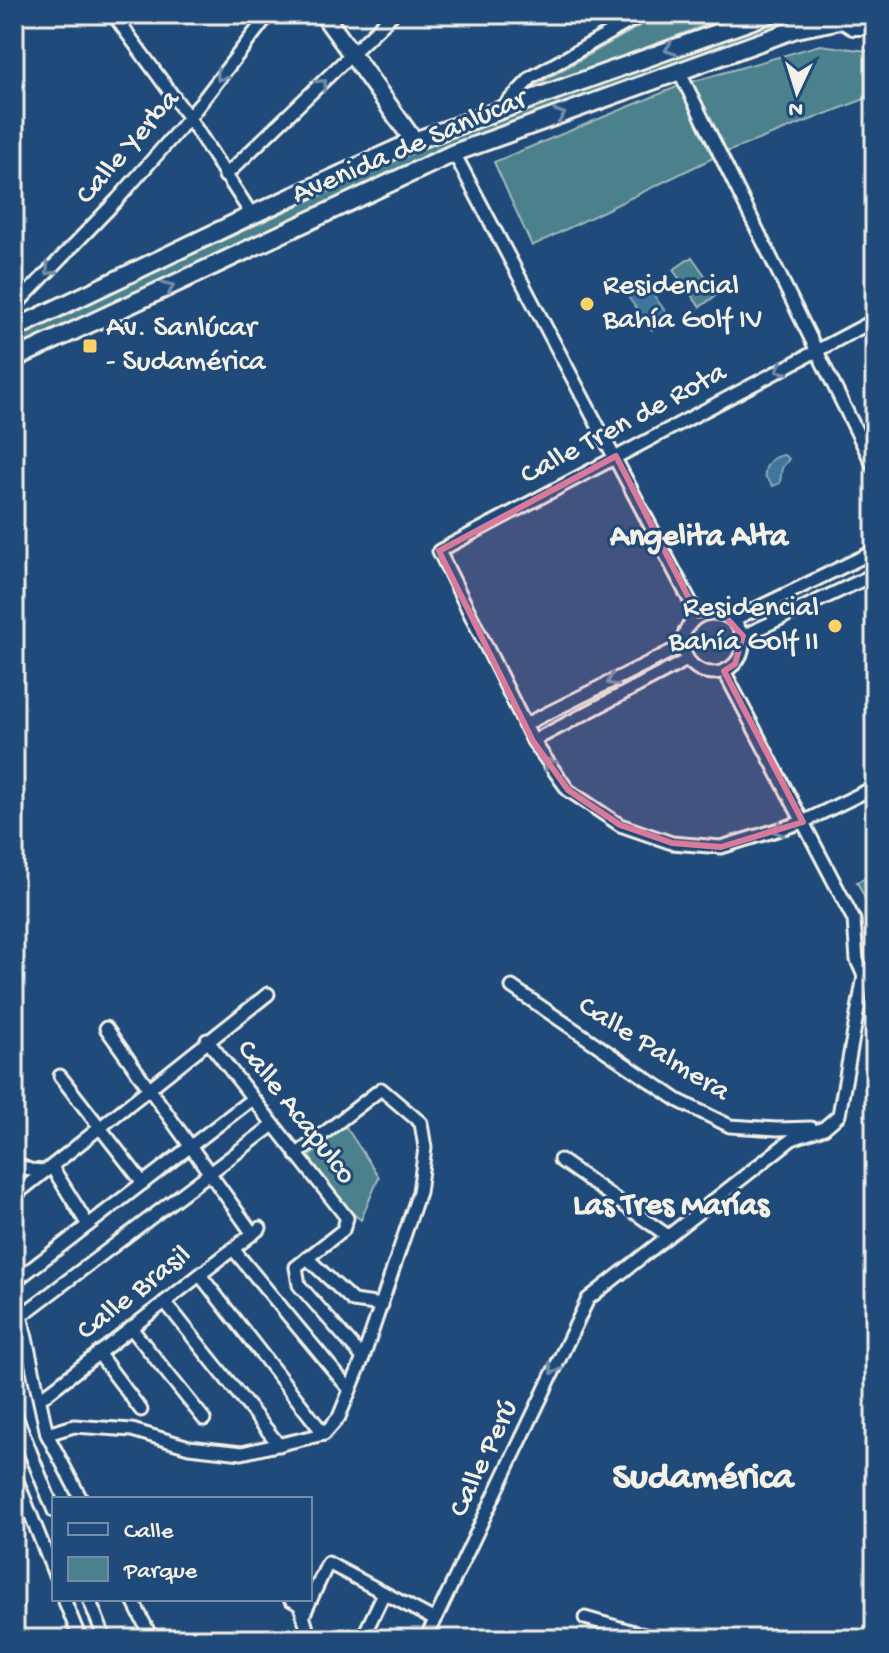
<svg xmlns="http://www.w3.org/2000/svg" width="889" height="1653" font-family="'Gochi Hand',sans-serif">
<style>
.green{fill:#4b808d;stroke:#a0b8ba;stroke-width:2}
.water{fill:#40769c;stroke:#88a7ba;stroke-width:2}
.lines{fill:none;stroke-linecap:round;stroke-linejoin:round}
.street-casing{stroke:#f4f1e8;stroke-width:17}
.secondary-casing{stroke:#f4f1e8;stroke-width:22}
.street{stroke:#1f4a7a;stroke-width:11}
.secondary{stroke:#1f4a7a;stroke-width:16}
.oneway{stroke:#748da6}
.marked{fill:#d87a9a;fill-opacity:0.2;stroke:#d87a9a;stroke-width:6;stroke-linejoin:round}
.poi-dot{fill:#ffd166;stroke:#1f4a7a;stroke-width:3}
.labels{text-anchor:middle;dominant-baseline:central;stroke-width:6;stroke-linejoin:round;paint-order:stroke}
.street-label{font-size:30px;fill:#f4f1e8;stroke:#1f4a7a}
.poi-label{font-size:30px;fill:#f4f1e8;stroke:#1f4a7a;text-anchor:start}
.neighbourhood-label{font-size:32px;font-weight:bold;fill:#f4f1e8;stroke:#1f4a7a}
.district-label{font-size:38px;font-weight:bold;fill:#f4f1e8;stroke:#1f4a7a}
</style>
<rect width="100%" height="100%" fill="#1f4a7a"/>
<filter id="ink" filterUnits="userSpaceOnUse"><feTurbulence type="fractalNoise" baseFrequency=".0125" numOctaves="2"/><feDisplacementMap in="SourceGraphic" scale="16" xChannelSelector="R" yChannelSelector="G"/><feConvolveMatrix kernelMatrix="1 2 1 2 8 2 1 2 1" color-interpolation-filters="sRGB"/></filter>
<g filter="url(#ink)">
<g class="green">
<path d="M 661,14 L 734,14 L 532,91 L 538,84 Z"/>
<path d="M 781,18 L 785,29 L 472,139 L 14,352 L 14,337 L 420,149 Z"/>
<path d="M 820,45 L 875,52 L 875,95 L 719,155 L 532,246 L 494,162 L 684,84 Z"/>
<path d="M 692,257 L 718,294 L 700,307 L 673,270 Z"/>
<path d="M 875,873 L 875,919 L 857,882 Z"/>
<path d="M 344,1124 L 379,1177 L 361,1220 L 350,1211 L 309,1157 Z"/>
</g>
<g class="water">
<path d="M 645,283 L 670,318 L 652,330 L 628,297 Z"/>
<path d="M 784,455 L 789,459 L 782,468 L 780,483 L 773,486 L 765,476 C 764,464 773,456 784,455 Z"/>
</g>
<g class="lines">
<g class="street-casing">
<g id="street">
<path d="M 113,14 L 189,118 L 252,215"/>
<path d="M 680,73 L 875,469"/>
<path d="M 502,108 L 532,77 L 643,14"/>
<path d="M 454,153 L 698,616"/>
<path d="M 225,176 L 393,14"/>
<path d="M 14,302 L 19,302 L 117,200 L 189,118 L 269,14"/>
<path d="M 875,320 L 439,551 L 533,741 L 568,790 L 620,825 L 672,843 L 721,847 L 803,822 L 875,787"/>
<circle cx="713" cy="643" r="30"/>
<path d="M 733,620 L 875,551"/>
<path d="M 743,636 L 875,574"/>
<path d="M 724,671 L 854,920 L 857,960 L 864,976"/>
<path d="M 524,725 L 682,646"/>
<path d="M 533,741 L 687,660"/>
<path d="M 512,987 L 679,1101 L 730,1126 L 777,1129 L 811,1128"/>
<path d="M 106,1028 L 253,1234"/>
<path d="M 207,1040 L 347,1218 L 343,1230 L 296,1267 L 299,1285 L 363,1358"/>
<path d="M 60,1076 L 143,1183"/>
<path d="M 560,1160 L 668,1236"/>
<path d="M 14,1163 L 30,1170 L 46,1171"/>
<path d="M 52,1167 L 88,1225"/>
<path d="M 14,1196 L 268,994"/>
<path d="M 233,1249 L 350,1390"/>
<path d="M 307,1258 L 353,1301 L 382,1305"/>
<path d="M 200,1275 L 324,1434"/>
<path d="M 14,1282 L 252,1099"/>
<path d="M 14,1283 L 47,1434 L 81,1499"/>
<path d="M 165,1302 L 279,1445"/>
<path d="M 22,1315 L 273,1125"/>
<path d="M 131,1328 L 204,1419"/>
<path d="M 98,1353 L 141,1410"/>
<path d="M 40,1399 L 260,1228"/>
<path d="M 14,1411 L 54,1511"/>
<path d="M 47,1434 L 74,1426 L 132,1430 L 189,1447 L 242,1453 L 324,1434 L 339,1417 L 363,1358 L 419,1192 L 425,1148 L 421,1123 L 381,1089 L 296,1155"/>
<path d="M 14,1473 L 54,1573"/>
<path d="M 64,1599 L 80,1639"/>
<path d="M 89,1599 L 105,1639"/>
<path d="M 132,1599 L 152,1639"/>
<path d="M 290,1599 L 300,1605 L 310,1639"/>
<path d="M 303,1616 L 328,1563 L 435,1620"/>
<path d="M 585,1618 L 658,1639"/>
<path d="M 362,1639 L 384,1593"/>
<path d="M 426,1639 L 588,1299 L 792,1139 L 824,1128 L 839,1115 L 864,976"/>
</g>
</g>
<g class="secondary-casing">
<g id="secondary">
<path d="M 323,14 L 414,141"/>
<path d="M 834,14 L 853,26 L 875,26"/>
<path d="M 14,329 L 252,215 L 414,141 L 770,14"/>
<path d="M 14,359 L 454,153 L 796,29 L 841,20"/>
</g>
</g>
<use href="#street" class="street"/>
<use href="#secondary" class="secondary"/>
</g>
<defs><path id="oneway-chevron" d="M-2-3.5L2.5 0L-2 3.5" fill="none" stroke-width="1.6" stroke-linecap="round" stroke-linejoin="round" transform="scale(2)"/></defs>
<g class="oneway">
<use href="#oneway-chevron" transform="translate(670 49) rotate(161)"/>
<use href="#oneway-chevron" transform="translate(221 76) rotate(128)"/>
<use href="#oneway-chevron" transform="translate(322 84) rotate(-43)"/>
<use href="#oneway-chevron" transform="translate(560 115) rotate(-19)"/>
<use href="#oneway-chevron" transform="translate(50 270) rotate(134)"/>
<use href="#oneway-chevron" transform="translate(169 287) rotate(-25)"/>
<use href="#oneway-chevron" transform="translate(781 369) rotate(152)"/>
<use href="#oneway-chevron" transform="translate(612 681) rotate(153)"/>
<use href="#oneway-chevron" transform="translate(549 763) rotate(-126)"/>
<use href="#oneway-chevron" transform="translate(778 830) rotate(162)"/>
<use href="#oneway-chevron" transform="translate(554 1369) rotate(115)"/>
</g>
</g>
<path class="marked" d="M 616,456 L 698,616 L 722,613 L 743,636 L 735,664 L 724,671 L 803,822 L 721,847 L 672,843 L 620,825 L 568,790 L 533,741 L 439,551 Z"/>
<g class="poi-dot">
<circle cx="587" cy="304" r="8"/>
<rect x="82" y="338" width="16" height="16" rx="4"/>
<circle cx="835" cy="626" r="8"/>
</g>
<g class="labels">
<g class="street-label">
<text transform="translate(129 148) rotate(-49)">Calle Yerba</text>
<text transform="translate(410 148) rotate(-23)">Avenida de Sanlúcar</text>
<text transform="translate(624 425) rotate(-28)">Calle Tren de Rota</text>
<text transform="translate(653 1050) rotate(32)">Calle Palmera</text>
<text transform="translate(295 1113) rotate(52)">Calle Acapulco</text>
<text transform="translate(135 1294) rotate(-38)">Calle Brasil</text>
<text transform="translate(485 1459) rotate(-65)">Calle Perú</text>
</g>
<g class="poi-label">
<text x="603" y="287">Residencial<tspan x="603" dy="34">Bahía Golf IV</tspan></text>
<text x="106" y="329">Av. Sanlúcar<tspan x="106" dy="34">- Sudamérica</tspan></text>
<text x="819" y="609" text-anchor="end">Residencial<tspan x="819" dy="34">Bahía Golf II</tspan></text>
</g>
<g class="neighbourhood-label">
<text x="699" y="538">Angelita Alta</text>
<text x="671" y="1207">Las Tres Marías</text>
</g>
<g class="district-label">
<text x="703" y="1479">Sudamérica</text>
</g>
</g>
<rect width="889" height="1653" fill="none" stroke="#1f4a7a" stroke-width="48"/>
<rect x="24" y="24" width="841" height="1605" fill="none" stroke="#f4f1e8" stroke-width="3" filter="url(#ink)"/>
<rect x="52" y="1497" width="260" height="104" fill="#1f4a7a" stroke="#748da6" stroke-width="2"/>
<rect x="68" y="1523" width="40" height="12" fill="#1f4a7a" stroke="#748da6" stroke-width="2"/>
<text x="124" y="1537" font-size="24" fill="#f4f1e8">Calle</text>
<rect x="68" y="1557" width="40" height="24" fill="#4b808d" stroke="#748da6" stroke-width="2"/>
<text x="124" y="1577" font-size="24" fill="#f4f1e8">Parque</text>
<g transform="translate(797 92) rotate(184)" stroke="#1f4a7a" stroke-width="6" paint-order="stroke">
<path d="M0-6L14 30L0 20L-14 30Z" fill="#f4f1e8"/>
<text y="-12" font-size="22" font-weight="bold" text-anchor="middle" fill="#f4f1e8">N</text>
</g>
</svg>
